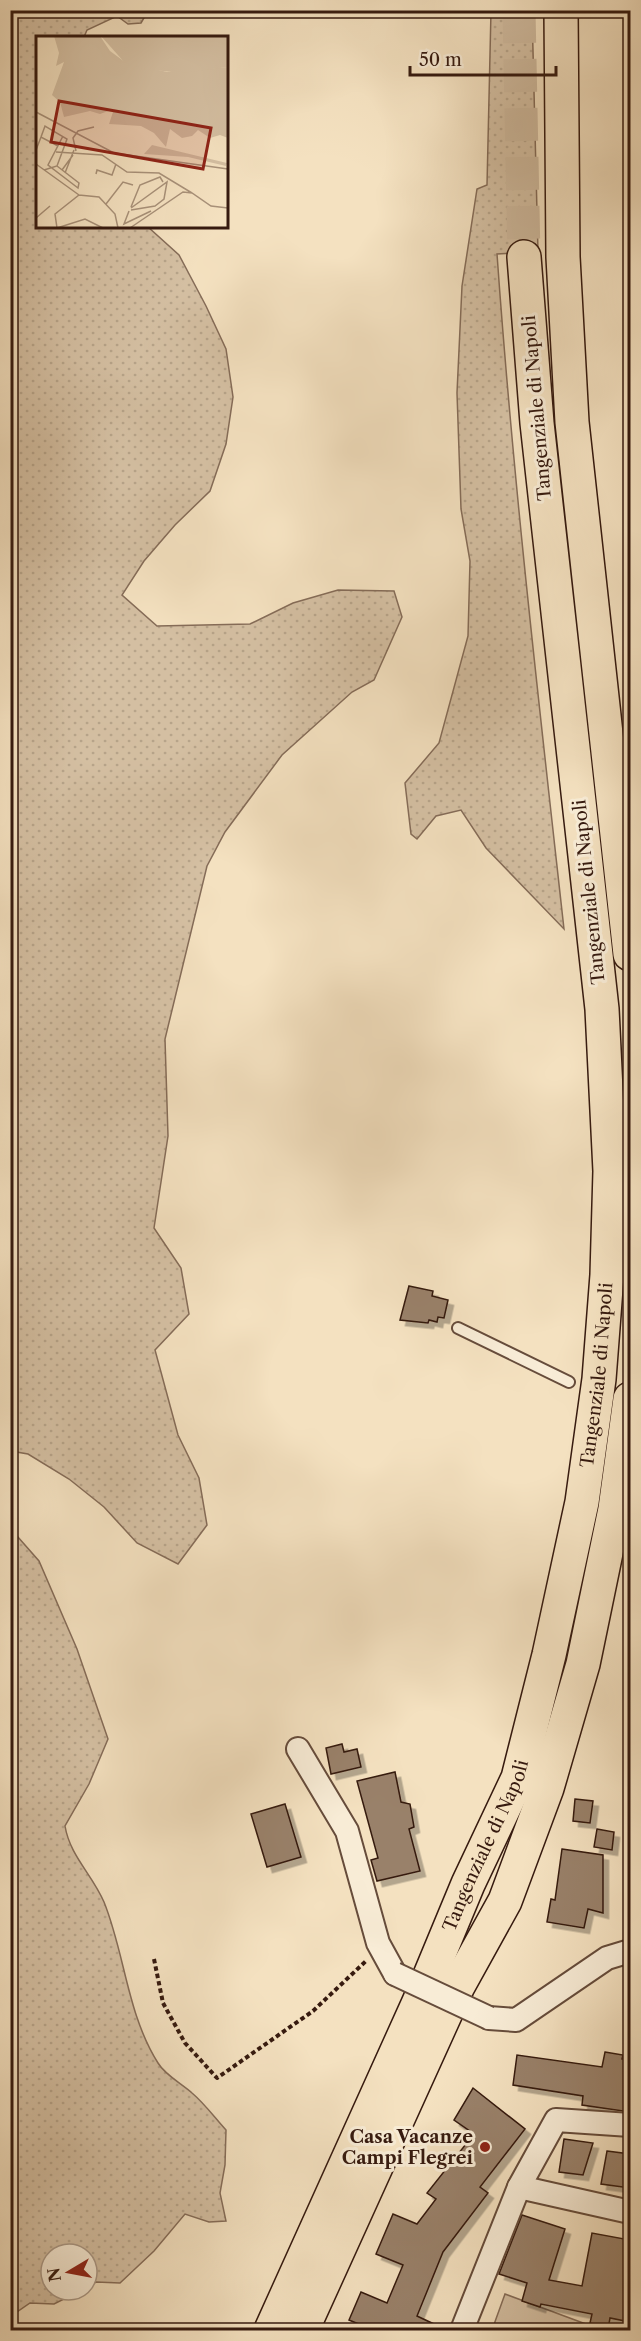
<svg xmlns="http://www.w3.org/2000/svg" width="641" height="2341" font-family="'Libre Caslon Text',serif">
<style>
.grass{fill:url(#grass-dots);stroke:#856c58;stroke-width:1.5}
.pitch{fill:#d4bfa2;stroke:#856c58;stroke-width:1.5}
.building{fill:#99816b;stroke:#361a0f;stroke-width:1.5;filter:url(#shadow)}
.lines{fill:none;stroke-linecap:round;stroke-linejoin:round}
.motorway-tunnel{stroke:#ceb99d;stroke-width:33;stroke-dasharray:33 16;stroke-linecap:butt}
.service-casing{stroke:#664c3b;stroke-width:14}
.minor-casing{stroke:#664c3b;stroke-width:26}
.motorway-casing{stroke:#361a0f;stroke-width:36}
.path{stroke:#361a0f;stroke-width:4;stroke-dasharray:4.5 3;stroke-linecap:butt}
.service{stroke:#f8ecd6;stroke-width:10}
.minor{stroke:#f8ecd6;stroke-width:22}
.motorway{stroke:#f4e1c0;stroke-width:33}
.minor-bridge-casing{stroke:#664c3b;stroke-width:26;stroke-linecap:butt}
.minor-bridge{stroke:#f8ecd6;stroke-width:22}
.poi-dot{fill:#8f2418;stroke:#f8ecd6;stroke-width:2}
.labels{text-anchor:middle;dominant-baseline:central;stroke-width:6;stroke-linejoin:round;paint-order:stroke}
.street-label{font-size:18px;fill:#361a0f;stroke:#f8ecd6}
.poi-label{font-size:18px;font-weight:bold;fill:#361a0f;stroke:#f8ecd6;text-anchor:end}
.inset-road{fill:none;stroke:#a89179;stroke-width:1.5}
.view{fill:#8f2418;fill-opacity:0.15;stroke:#8f2418;stroke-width:3}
.inset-edge{fill:none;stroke:#361a0f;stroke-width:3}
</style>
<defs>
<pattern id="grass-dots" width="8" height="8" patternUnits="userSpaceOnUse" patternTransform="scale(1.5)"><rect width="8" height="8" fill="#d4bfa2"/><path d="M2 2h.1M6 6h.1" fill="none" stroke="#b7a48a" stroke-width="1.8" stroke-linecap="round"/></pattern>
<filter id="shadow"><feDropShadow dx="5.5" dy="5.5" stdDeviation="0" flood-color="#0004"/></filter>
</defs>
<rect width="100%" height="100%" fill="#f4e1c0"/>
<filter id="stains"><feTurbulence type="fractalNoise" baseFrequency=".00333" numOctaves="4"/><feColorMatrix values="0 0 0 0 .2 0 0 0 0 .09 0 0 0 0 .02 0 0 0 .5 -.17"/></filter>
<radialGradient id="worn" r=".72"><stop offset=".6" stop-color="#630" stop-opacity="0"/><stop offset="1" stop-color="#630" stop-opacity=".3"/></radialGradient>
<g class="grass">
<path d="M 10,11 L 148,11 L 141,23 L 128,24 L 117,16 L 87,30 L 84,37 L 38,38 L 38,226 L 148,227 L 179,255 L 206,306 L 226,349 L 233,397 L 226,444 L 210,491 L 175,525 L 144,561 L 122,595 L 157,626 L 250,624 L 293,603 L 338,590 L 394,591 L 402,617 L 374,680 L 352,692 L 282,755 L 225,832 L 207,866 L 165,1039 L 168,1136 L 154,1228 L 181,1268 L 189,1314 L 155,1350 L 178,1435 L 199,1478 L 207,1525 L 178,1564 L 137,1543 L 104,1507 L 69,1479 L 28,1454 L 11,1451 Z"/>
<path d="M 491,11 L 532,11 L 538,252 L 497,254 C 513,480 539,704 564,929 L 486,848 L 461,810 L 436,816 L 417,839 L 411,834 L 405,783 L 439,743 L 468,636 L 470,561 L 461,509 L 457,393 L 462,286 L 477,189 L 487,185 Z"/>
<path d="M 10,1528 L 39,1561 L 77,1649 L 108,1739 L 89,1784 L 65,1826 C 70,1856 92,1874 104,1902 C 125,1954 127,2014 158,2063 C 165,2075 182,2084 192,2093 C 205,2104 215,2118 226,2130 L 225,2165 L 220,2193 L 226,2221 L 209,2222 L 185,2214 L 154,2251 L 120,2283 L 96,2282 L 87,2287 L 87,2254 L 51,2254 L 51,2290 L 82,2290 L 54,2304 L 30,2303 L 11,2316 Z"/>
</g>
<path class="pitch" d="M 505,2294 L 602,2330 L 492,2330 Z"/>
<g class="building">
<path d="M 409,1286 L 433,1291 L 432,1296 L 448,1300 L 444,1318 L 438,1317 L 437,1322 L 429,1320 L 428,1323 L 400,1320 Z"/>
<path d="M 342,1744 L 344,1752 L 357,1749 L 361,1767 L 331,1774 L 326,1748 Z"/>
<path d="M 395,1772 L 401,1802 L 410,1804 L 414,1827 L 409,1829 L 420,1871 L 377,1881 L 371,1860 L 378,1858 L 357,1781 Z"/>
<path d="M 575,1799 L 593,1801 L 590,1823 L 573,1821 Z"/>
<path d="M 285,1804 L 301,1857 L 267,1867 L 251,1814 Z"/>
<path d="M 597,1829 L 614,1832 L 612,1850 L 594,1847 Z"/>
<path d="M 562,1849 L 603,1855 L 603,1913 L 588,1909 L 584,1928 L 547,1922 L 551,1899 L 555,1900 Z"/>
<path d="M 605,2052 L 623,2055 L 622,2059 L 627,2060 L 625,2073 L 630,2074 L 630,2112 L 582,2105 L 583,2096 L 513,2085 L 517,2055 L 602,2067 Z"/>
<path d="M 473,2088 L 525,2129 L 480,2187 L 488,2193 L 443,2252 L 417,2316 L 449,2331 L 358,2331 L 361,2325 L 349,2320 L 361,2292 L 387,2303 L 403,2265 L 376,2254 L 393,2214 L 417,2224 L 436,2199 L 427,2193 L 474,2134 L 454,2120 Z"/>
<path d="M 564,2139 L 593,2143 L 583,2175 L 559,2172 Z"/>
<path d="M 607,2151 L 630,2154 L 630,2188 L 601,2184 Z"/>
<path d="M 522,2215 L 565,2229 L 549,2280 L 582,2286 L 592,2233 L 630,2240 L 630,2322 L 610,2318 L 608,2329 L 590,2323 L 592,2314 L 541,2304 L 540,2307 L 522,2301 L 527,2283 L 499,2274 Z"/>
</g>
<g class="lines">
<path class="motorway-tunnel" d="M 519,10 L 524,257"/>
<g class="service-casing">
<path id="service" d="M 458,1328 L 569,1382"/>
</g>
<g class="minor-casing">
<g id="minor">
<path d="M 298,1749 L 347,1831 L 378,1943 L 395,1974"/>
<path d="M 489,2018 L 516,2020 L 607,1958 L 630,1951"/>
<path d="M 519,2187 L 630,2212"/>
<path d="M 462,2330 L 519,2187 L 556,2120 L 630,2125"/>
</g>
</g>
<g class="motorway-casing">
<g id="motorway">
<path d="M 561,10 L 563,257 L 572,422 L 630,954"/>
<path id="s1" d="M 271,2330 L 419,2002 L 468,1884 L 518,1778 L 549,1655 L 582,1502 L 599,1379 L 607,1275 L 610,1171 L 602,1009 L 537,423 L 524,257"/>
<path d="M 302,2330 L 458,1986 L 505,1901 L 547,1788 L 583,1664 L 615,1509 L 630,1399"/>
</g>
</g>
<path class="path" d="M 154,1959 L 163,2003 L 185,2043 L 217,2078 L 313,2011 L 367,1960"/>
<use href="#service" class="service"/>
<use href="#minor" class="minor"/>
<use href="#motorway" class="motorway"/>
<g class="minor-bridge-casing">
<path id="minor-bridge" d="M 395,1974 L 489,2018"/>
</g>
<use href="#minor-bridge" class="minor-bridge"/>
</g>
<circle class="poi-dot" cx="485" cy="2147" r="6"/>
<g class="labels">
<g class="street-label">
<text transform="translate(537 408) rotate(-95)">Tangenziale di Napoli</text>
<text transform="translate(589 892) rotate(-96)">Tangenziale di Napoli</text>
<text stroke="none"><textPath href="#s1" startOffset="1016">Tangenziale di Napoli</textPath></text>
<text stroke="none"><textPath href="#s1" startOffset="530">Tangenziale di Napoli</textPath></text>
</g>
<g class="poi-label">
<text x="473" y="2137">Casa Vacanze<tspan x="473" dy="21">Campi Flegrei</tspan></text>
</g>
</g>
<g transform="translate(36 36)">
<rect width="192" height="192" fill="#f4e1c0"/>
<path d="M 18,0 L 64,0 L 74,15 L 89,26 L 131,36 L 192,31 L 192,102 L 184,99 L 174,102 L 162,94 L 156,100 L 146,102 L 134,93 L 130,111 L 118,97 L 105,90 L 73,88 L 78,73 L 64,78 L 54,75 L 28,81 L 24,66 L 16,59 L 28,26 L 20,30 L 23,17 ZM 116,109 L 191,127 L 190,130 L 152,121 L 108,118 Z" fill="#d4bfa2"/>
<path d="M 65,0 L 192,0 L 192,31 L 145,37 L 109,33 L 89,27 Z" fill="#d4bfa2"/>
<path class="inset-road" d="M 0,76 L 78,117 L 192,133M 5,101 L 9,90 L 31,103 L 21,130 L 8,134M 0,114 L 5,101 L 22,110M 40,115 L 37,102 L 42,95 L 58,91M 20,116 L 66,119 L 91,136 L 123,137 L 156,157M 0,128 L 43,159M 21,130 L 43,147 L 42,152 L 12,129 L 27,100M 26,134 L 37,119M 29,137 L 38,114M 60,138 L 61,134 L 76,139 L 80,128M 70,168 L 87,146 L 97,149M 95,171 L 104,149 L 124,141 L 127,146M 95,174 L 119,170 L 128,163 L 131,146 L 95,172M 93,175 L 88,188 L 115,175M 0,182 L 14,170M 21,192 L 19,178 L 43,159 L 63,161 L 79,178 L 82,192M 21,192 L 49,183 L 67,192M 94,192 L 147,156 L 156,157 L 175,170 L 192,172"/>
<path class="view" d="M 23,65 L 175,92 L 167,133 L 15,106 Z"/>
<rect width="192" height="192" class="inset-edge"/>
</g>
<rect width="641" height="2341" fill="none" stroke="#f4e1c0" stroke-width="36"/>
<rect x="12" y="12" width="617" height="2317" fill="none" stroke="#361a0f" stroke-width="3"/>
<rect x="18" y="18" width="605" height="2305" fill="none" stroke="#361a0f" stroke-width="1.5"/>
<g transform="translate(69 2272) rotate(260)"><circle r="28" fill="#f8ecd6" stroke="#aa9886" stroke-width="1.5"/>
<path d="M0-4.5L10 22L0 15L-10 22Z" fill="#8f2418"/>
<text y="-9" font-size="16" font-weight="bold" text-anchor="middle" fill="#361a0f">N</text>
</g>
<path d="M410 66v9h146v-9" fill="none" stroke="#361a0f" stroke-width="3"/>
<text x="419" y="66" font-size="18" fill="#361a0f" stroke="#f8ecd6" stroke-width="4.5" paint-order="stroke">50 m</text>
<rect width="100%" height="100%" filter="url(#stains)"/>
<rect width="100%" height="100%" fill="url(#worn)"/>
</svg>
